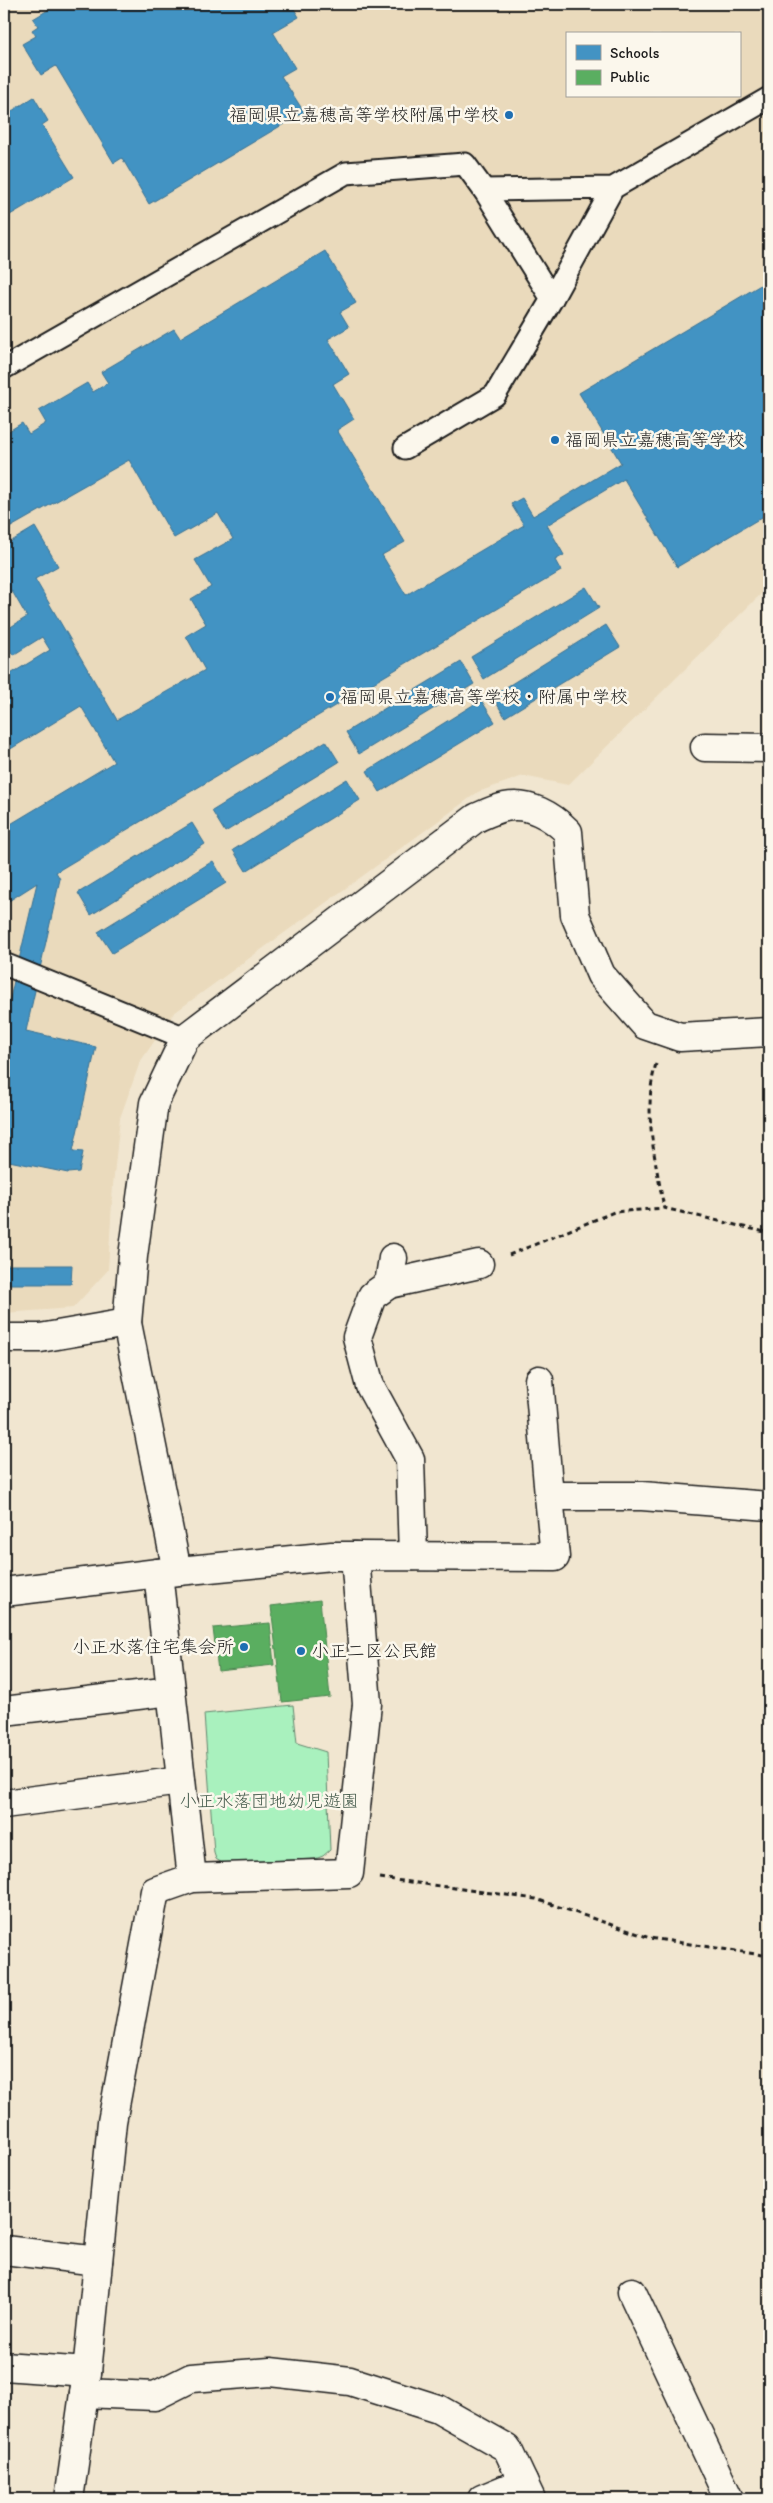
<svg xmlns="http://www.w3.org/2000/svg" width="773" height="2503" font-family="Itim,'Klee One',sans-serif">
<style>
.built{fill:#eadabc;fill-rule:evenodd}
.green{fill:#a9f1be;stroke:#62866d}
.schools{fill:#4393c3;stroke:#376f91}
.public{fill:#5aae61;stroke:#47824c}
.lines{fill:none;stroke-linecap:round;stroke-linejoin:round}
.service-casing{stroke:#1c1c1c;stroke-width:25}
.minor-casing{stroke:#1c1c1c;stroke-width:31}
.tertiary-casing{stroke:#1c1c1c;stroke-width:31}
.path{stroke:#1c1c1c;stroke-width:3;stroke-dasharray:5 4;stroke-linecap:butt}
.service{stroke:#fbf7ec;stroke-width:21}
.minor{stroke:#fbf7ec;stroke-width:28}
.tertiary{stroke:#fbf7ec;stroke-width:28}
.poi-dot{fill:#1f6fb2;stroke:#fbf7ec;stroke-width:2}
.labels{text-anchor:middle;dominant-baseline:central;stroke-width:5;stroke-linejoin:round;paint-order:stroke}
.poi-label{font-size:18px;fill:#1c1c1c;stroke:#fbf7ec;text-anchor:start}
.park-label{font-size:18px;fill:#465c4d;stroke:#fbf7ec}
</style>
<rect width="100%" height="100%" fill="#f1e6d0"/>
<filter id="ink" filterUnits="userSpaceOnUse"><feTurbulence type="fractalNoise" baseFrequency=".02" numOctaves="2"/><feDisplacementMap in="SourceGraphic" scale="10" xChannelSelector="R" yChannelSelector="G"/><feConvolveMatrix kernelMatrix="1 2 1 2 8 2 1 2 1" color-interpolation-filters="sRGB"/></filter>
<g filter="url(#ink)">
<path class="built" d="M 4,4 L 769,4 L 769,586 L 568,785 L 523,776 L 478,792 L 174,1013 L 140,1062 L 120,1118 L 113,1185 L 108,1270 L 73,1308 L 4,1313 ZM 567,34 L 739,34 L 739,96 L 567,96 Z"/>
<path class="green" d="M 293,1705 L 297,1743 L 326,1752 L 330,1850 L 323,1856 L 315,1859 L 222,1863 L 216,1859 L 214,1853 L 204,1714 Z"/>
<g class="schools">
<path d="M 58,4 L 291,4 L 299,17 L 273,32 L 295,68 L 281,76 L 304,112 L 149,204 L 122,158 L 114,163 L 56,66 L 41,75 L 22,44 L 36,36 L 32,30 L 38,26 L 33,19 Z"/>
<path d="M 34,97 L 48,121 L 42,125 L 74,177 L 10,215 L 4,205 L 4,116 Z"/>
<path d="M 325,251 L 356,303 L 340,312 L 349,327 L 328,339 L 349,374 L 333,384 L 354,419 L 337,430 L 405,542 L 382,555 L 406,595 L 524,525 L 511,504 L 522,498 L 533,516 L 621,463 L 579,393 L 769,280 L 769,513 L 677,567 L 624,479 L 547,525 L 564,555 L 555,560 L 561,571 L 56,872 L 60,879 L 26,1031 L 96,1047 L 73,1151 L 83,1152 L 79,1172 L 68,1173 L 4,1160 L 4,1024 L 37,883 L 4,904 L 4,828 L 114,762 L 81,706 L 4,753 L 4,678 L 50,650 L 42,637 L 13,655 L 4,639 L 4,631 L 27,617 L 12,591 L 4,597 L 4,532 L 10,542 L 35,527 L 58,566 L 35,579 L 117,720 L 205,670 L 186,636 L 206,624 L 191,599 L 211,587 L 195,560 L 233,539 L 218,513 L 174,538 L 129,460 L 4,531 L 4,434 L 22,423 L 29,434 L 46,423 L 39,411 L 87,383 L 93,392 L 108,383 L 101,372 L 174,329 L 180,338 Z"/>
<path d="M 586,587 L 599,608 L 484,679 L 471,657 Z"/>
<path d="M 606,625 L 620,647 L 505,717 L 492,696 Z"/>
<path d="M 461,662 L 474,684 L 359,754 L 346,732 Z"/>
<path d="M 481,700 L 495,722 L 380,792 L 367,771 Z"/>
<path d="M 326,741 L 339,762 L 225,832 L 212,811 Z"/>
<path d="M 347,779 L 360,800 L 246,871 L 233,850 Z"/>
<path d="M 192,823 L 205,844 L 91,915 L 78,893 Z"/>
<path d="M 213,861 L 226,883 L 112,953 L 98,932 Z"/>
<path d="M 4,1265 L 72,1265 L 71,1284 L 4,1284 Z"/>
</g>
<g class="public">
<path d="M 320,1600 L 330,1697 L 282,1702 L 271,1606 Z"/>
<path d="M 270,1623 L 274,1665 L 218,1671 L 213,1628 Z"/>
</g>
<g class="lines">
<g class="service-casing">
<g id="service">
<path d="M 613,188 L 552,299 L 484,190 L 613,188 L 769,98"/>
<path d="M 4,368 L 346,173 L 465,164 L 484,190"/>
<path d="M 405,448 L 495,395 L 552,299"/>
<path d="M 4,964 L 185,1038"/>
</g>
</g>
<g class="minor-casing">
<g id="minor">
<path d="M 705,747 L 769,748"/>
<path d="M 393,1258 L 389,1284 L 372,1296 L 357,1337 L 370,1386 L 410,1459 L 413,1556"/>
<path d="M 389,1284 L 479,1264"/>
<path d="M 4,1338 L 40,1338 L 127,1323"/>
<path d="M 539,1380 L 549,1496"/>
<path d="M 177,1571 L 127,1323 L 133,1256 L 154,1103 L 185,1038 L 476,818 C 485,814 495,809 505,807 C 529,802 552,816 568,832 L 575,915 L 601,975 L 645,1025 L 680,1037 L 769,1032"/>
<path d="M 158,1573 L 192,1878"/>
<path d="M 4,1711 L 171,1691"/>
<path d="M 4,1804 L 181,1781"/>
<path d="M 4,2250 L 98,2261"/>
<path d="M 632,2292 L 729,2499"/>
<path d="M 4,2366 L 87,2372"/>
<path d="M 84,2393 L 155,2396 L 191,2378 L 270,2372 L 350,2381 L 438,2409 L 507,2448 L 531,2499"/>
<path d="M 69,2499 L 87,2372 L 112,2122 L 155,1891 L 192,1878 L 349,1873 L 367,1704 L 355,1556 L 555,1557 L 549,1496 L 642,1496 L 769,1506"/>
<path d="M 482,2499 L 523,2482"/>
</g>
</g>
<g class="tertiary-casing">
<path id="tertiary" d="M 4,1592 L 158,1573 L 332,1556 L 355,1556"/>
</g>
<g class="path">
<path d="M 656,1064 C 642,1109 656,1163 664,1208"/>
<path d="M 509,1255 L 614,1212 L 664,1208 L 769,1233"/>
<path d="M 380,1878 L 536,1899 L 650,1938 L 769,1956"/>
</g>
<use href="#service" class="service"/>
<use href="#minor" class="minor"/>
<use href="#tertiary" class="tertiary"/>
</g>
</g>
<g class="poi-dot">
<circle cx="509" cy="115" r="5"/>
<circle cx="555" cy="440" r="5"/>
<circle cx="330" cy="697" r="5"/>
<circle cx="244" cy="1647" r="5"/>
<circle cx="301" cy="1651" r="5"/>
</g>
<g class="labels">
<g class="poi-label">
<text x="499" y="115" text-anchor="end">福岡県立嘉穂高等学校附属中学校</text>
<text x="565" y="440">福岡県立嘉穂高等学校</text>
<text x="340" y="697">福岡県立嘉穂高等学校・附属中学校</text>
<text x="234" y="1647" text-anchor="end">小正水落住宅集会所</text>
<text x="311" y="1651">小正二区公民館</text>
</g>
<g class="park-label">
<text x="269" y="1801">小正水落団地幼児遊園</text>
</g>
</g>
<rect width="773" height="2503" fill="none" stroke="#fbf7ec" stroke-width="20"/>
<rect x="10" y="10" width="753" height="2483" fill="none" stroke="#1c1c1c" stroke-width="2" filter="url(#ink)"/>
<rect x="566" y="32" width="175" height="65" fill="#fbf7ec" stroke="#a29f99"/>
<rect x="576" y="45" width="25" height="15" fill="#4393c3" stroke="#a29f99"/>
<text x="610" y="58" font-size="15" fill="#1c1c1c">Schools</text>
<rect x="576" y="70" width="25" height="15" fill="#5aae61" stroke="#a29f99"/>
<text x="610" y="82" font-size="15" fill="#1c1c1c">Public</text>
</svg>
